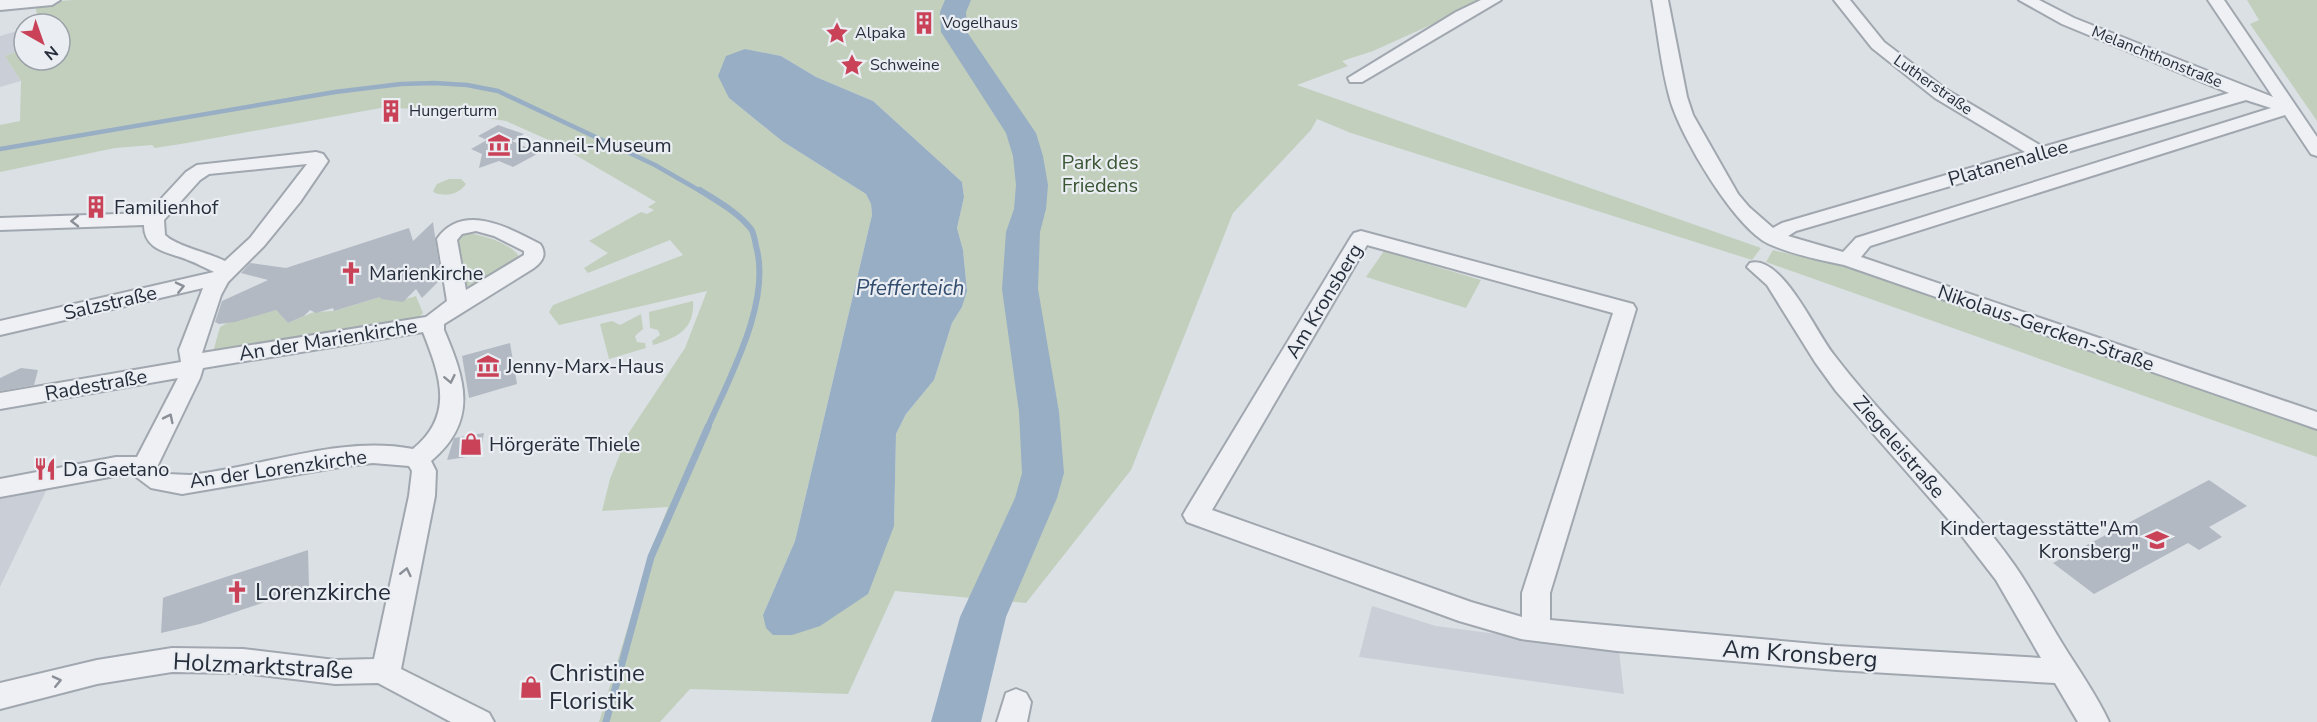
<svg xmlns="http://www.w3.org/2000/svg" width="2317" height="722" font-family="'Nunito Sans',sans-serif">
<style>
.built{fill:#cacfd7}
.green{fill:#c2cfbd;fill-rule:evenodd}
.water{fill:#97aec5}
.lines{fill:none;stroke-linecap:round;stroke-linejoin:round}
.stream-far2{stroke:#97aec5;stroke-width:4.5}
.stream-far1{stroke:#97aec5;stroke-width:6}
.stream{stroke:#97aec5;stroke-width:7}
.river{fill:#97aec5;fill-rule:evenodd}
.building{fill:#b3b9c2}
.minor-casing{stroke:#a1a7af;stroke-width:4}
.minor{fill:#eef0f4;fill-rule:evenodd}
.oneway{stroke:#8a8f98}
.labels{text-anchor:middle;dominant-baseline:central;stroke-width:4.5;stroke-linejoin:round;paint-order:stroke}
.far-poi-label{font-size:16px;fill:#262e3b;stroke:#eaeef3;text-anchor:start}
.far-street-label{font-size:16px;fill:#262e3b;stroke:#eaeef3}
.poi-label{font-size:20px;fill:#262e3b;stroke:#eaeef3;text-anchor:start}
.park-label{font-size:20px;fill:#3b5634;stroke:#eaeef3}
.street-label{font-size:20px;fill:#262e3b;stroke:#eaeef3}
.water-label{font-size:21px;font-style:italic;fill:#324d6d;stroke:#eaeef3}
.near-poi-label{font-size:24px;fill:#262e3b;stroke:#eaeef3;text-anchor:start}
.near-street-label{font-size:24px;fill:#262e3b;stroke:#eaeef3}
</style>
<rect width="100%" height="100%" fill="#dbe0e5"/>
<g class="built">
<path d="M 24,29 L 24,49 L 5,56 L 21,81 L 0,87 L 0,36 Z"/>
<path d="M 47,489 L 0,587 L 0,499 Z"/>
<path d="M 1372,606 L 1436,626 L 1619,650 L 1624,694 L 1359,657 Z"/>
</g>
<g class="green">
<path d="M 73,0 L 1486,0 L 1373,51 L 1342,61 L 1348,66 L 1297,85 L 1761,248 L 1752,260 L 1351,133 L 1317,119 L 1311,130 L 1233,213 L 1131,470 L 1026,603 L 895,591 L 848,694 L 690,689 L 660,722 L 599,722 L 649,557 L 668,507 L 602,511 L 610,479 L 628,434 L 685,348 L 707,291 L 559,325 L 549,312 L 553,305 L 683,255 L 670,240 L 588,273 L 584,268 L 608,253 L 589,241 L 641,212 L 647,214 L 654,210 L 648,207 L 656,202 L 553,142 L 506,121 L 427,109 L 381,108 L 187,143 L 155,148 L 152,145 L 115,148 L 0,172 L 0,125 L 20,121 L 21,81 L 5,56 L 24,49 L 24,60 L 60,60 L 60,24 L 40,24 L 34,3 ZM 745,49 L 781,56 L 816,77 L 873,101 L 962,182 L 964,197 L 957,228 L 963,250 L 967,291 L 962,307 L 952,323 L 934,380 L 906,414 L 896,434 L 894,526 L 763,615 L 795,541 L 872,215 L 871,204 L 866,194 L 782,141 L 729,98 Z"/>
<path d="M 2247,0 L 2317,0 L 2317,121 L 2250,24 L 2259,20 Z"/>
<path d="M 449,179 L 461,179 L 466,184 C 459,194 447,197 435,193 L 433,191 L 437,184 Z"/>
<path d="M 463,233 C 477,232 517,245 520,259 L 481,281 L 465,287 L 452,237 Z"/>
<path d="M 1773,250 L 1850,268 L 2317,429 L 2317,457 L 1766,262 Z"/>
<path d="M 1384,251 L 1481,280 L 1466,308 L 1366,277 Z"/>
<path d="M 416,296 L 423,313 L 418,318 L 213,352 L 220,327 L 227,323 L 276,310 L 288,323 L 314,312 L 334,311 L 380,297 L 406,299 Z"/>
<path d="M 693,301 C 695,329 677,338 653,345 L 652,341 L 660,335 L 658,330 L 650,328 L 649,312 Z"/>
<path d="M 641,314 L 643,329 L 635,336 L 637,342 L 645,343 L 646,348 L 609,359 L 600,324 L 612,321 L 620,325 Z"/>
</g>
<path class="water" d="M 745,49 L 781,56 L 816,77 L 873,101 L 962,182 L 964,197 L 957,228 L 963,250 L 967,291 L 962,307 L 952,323 L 934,380 L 906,414 L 896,434 L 894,526 L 868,594 L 820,626 L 792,635 L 773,635 L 766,628 L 763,615 L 795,541 L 872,215 L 871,204 L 866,194 L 782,141 L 729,98 L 718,76 L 726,56 Z"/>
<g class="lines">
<path class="stream-far2" d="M 0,149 L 335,92 L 401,84 L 434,83 L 467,85 L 498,91 L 655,165 L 702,192"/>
<path class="stream-far1" d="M 700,190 C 717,201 738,212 751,229 C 754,233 755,241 756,246 C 772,302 729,378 707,429"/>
<path class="stream" d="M 606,722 L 651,557 L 708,427"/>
<path class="river" d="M 945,0 L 971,0 L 966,12 L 967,32 L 1036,133 L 1043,156 L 1048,185 L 1046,209 L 1040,232 L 1038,289 L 1059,412 L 1064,473 L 1057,498 L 1006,617 L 981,722 L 931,722 L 960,617 L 1015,498 L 1022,473 L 1019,412 L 1002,289 L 1006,232 L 1014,209 L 1016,185 L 1013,156 L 1006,133 L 941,32 L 940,12 Z"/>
</g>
<g class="building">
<path d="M 498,125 L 524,134 L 512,141 L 539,153 L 513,167 L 499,161 L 479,168 L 482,154 L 471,149 L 487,140 L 478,136 Z"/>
<path d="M 433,222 L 441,279 L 422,298 L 416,289 L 403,302 L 381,299 L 380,297 L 334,311 L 333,308 L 316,313 L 310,310 L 304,316 L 288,323 L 276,310 L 235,322 L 219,324 L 215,322 L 222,301 L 268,280 L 241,273 L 250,263 L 286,268 L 409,228 L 413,241 Z"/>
<path d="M 510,343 L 517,384 L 469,398 L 462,356 Z"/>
<path d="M 21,368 L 38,370 L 34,385 L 0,391 L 0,378 Z"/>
<path d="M 484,433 L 480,455 L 447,460 L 454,438 Z"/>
<path d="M 2209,480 L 2247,506 L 2209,527 L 2222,537 L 2199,550 L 2188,543 L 2094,594 L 2053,563 Z"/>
<path d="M 308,550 L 309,587 L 200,624 L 161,633 L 163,598 L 165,597 Z"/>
</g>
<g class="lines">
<g class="minor-casing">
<g id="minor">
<path d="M 0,0 L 60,0 L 52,5 L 0,10 Z"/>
<path d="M 1481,0 L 1501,0 L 1362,82 L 1350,82 L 1348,78 L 1456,12 Z"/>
<path d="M 1652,0 L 1668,0 L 1687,97 L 1693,115 L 1738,194 L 1749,207 L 1773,228 L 1782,223 L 2025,152 L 1935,98 L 1872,48 L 1834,0 L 1850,0 L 1884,42 L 1947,90 L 2043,147 L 2229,93 L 2062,24 L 2019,0 L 2039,0 L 2074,18 L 2273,97 L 2208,0 L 2224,0 L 2317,137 L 2317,156 L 2311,154 L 2285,115 L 1870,246 L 1861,257 L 2317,412 L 2317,429 L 1844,265 C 1819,260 1792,254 1769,244 C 1735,228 1680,136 1670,99 C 1661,67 1658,33 1652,0 ZM 2246,100 L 2271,108 L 1856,238 L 1843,252 L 1788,236 L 1796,231 Z"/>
<path d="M 316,152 L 323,154 L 328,161 L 300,202 L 264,246 L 228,282 L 221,295 L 202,353 L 426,317 L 447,301 L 437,239 C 463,202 509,228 540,244 C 547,254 543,261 534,268 L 444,324 L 444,330 C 465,379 479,421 431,461 L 436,471 L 435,496 L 401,669 L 489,713 L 494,722 L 451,722 L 378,683 L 335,684 L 243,673 L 172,672 L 97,684 L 0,709 L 0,683 L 97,660 L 172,648 L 243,649 L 335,660 L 374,659 L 409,496 L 412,471 L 409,466 L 373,463 L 346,466 L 182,494 L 151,488 L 131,473 L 0,497 L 0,479 L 116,457 L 137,457 L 178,378 L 0,409 L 0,393 L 181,362 L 179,350 L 203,288 L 0,335 L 0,321 L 214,272 C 205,268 197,263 188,260 C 169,252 144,251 144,225 L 0,230 L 0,218 L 148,213 L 186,172 L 197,165 ZM 307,164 L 250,238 L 225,261 C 209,253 176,246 165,235 L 164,220 L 200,180 L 209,174 ZM 476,231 L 494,236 L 524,251 L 524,255 L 466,290 L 457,240 L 462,234 ZM 423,332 C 440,375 455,415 413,449 C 339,435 263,467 190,475 L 167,474 L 157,467 L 200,378 L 203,368 Z"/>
<path d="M 1361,231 L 1633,304 L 1636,309 L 1550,593 L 1550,620 L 1837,646 L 2041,658 L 1996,580 L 1955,527 L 1836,391 L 1815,362 L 1767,285 L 1747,267 L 1750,263 C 1782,254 1816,333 1834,355 C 1890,429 1962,490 2015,566 C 2033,592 2048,621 2065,648 C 2080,672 2097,696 2109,722 L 2078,722 L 2055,683 L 1837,670 L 1617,651 L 1521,639 L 1459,621 L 1187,522 L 1183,515 L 1187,508 L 1351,237 L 1354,233 ZM 1367,245 L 1613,313 L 1522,593 L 1522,617 L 1471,602 L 1212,510 Z"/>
<path d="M 1016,689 L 1026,693 L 1031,702 L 1027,722 L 997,722 L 1006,693 Z"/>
</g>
</g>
<use href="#minor" class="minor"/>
</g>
<defs><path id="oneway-chevron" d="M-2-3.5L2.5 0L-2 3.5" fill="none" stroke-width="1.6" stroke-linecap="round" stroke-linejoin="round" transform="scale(1.5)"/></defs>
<g class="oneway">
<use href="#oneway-chevron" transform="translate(75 221) rotate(179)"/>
<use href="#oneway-chevron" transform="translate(180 287) rotate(-13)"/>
<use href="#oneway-chevron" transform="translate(450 379) rotate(78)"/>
<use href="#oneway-chevron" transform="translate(169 418) rotate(-64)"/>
<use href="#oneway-chevron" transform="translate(406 572) rotate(-77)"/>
<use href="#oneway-chevron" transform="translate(57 681) rotate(-13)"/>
</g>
<defs>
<g id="building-bare" transform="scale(1.8)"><path d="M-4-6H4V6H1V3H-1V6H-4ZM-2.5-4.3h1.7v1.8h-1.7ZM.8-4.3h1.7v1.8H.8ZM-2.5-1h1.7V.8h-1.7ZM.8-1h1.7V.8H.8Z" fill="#c94258" stroke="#eaeef3" stroke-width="2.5" paint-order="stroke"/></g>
<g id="sight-bare" transform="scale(1.8)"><path d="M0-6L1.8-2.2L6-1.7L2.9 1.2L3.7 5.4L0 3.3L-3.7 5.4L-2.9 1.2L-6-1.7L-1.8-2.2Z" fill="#c94258" stroke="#eaeef3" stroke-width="2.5" paint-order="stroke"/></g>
<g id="museum-bare" transform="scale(1.8)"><path d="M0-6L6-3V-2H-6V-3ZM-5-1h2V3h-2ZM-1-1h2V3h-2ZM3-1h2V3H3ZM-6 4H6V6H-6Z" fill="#c94258" stroke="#eaeef3" stroke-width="2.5" paint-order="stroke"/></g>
<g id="church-bare" transform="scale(1.8)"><path d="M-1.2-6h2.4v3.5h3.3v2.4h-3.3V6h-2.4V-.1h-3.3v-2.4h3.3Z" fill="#c94258" stroke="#eaeef3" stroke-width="2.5" paint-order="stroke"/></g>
<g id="shop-bare" transform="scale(1.8)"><path d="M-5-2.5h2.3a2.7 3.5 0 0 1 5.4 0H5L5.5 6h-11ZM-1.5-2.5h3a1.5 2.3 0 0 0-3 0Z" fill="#c94258" stroke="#eaeef3" stroke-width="2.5" paint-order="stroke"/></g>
<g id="restaurant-bare" transform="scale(1.8)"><path d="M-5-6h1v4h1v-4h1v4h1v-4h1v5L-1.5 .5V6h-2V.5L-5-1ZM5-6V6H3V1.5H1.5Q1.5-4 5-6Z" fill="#c94258" stroke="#eaeef3" stroke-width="2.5" paint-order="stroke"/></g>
<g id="school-bare" transform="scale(1.8)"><path d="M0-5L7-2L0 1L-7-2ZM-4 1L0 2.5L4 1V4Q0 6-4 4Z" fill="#c94258" stroke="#eaeef3" stroke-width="2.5" paint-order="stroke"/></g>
</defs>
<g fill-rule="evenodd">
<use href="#building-bare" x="924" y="23"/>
<use href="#sight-bare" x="837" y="33"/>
<use href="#sight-bare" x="852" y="65"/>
<use href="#building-bare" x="391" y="111"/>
<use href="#museum-bare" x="499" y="145"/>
<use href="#building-bare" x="96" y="207"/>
<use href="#church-bare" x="351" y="273"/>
<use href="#museum-bare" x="488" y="366"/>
<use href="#shop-bare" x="471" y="444"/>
<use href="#restaurant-bare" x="45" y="469"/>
<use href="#school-bare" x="2157" y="540"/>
<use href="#church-bare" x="237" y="592"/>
<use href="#shop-bare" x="531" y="687"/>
</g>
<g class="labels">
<g class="far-poi-label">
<text x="942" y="23">Vogelhaus</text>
<text x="855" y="33">Alpaka</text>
<text x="870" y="65">Schweine</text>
<text x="409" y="111">Hungerturm</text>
</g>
<g class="far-street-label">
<text transform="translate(2157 57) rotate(22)">Melanchthonstraße</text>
<text transform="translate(1933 85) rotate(35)">Lutherstraße</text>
</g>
<g class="poi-label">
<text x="517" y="145">Danneil-Museum</text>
<text x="114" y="207">Familienhof</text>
<text x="369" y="273">Marienkirche</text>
<text x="506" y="366">Jenny-Marx-Haus</text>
<text x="489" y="444">Hörgeräte Thiele</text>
<text x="63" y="469">Da Gaetano</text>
<text x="2139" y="528" text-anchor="end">Kindertagesstätte"Am<tspan x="2139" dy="23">Kronsberg"</tspan></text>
</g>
<g class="park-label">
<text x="1100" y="162">Park des<tspan x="1100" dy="23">Friedens</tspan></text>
</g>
<g class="street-label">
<text transform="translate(2008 163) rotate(-16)">Platanenallee</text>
<text transform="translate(1324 301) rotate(-59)">Am Kronsberg</text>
<text transform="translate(110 303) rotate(-13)">Salzstraße</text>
<text transform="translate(2046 328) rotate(19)">Nikolaus-Gercken-Straße</text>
<text transform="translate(328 340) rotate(-9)">An der Marienkirche</text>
<text transform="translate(96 385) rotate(-10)">Radestraße</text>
<text transform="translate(1899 447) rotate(49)">Ziegeleistraße</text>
<text transform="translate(278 469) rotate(-8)">An der Lorenzkirche</text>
</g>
<g class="water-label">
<text x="910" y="288">Pfefferteich</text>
</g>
<g class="near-poi-label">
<text x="255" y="592">Lorenzkirche</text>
<text x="549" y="673">Christine<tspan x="549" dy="28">Floristik</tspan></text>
</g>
<g class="near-street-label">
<text transform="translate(1800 654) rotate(4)">Am Kronsberg</text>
<text transform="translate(263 666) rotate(3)">Holzmarktstraße</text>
</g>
</g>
<g transform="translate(42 42) rotate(140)"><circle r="28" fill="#eaeef3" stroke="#9ca1a9" stroke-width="1.5"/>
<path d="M0-4.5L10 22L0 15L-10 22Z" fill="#c94258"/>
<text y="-9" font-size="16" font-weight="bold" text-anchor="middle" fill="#262e3b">N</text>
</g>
</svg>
